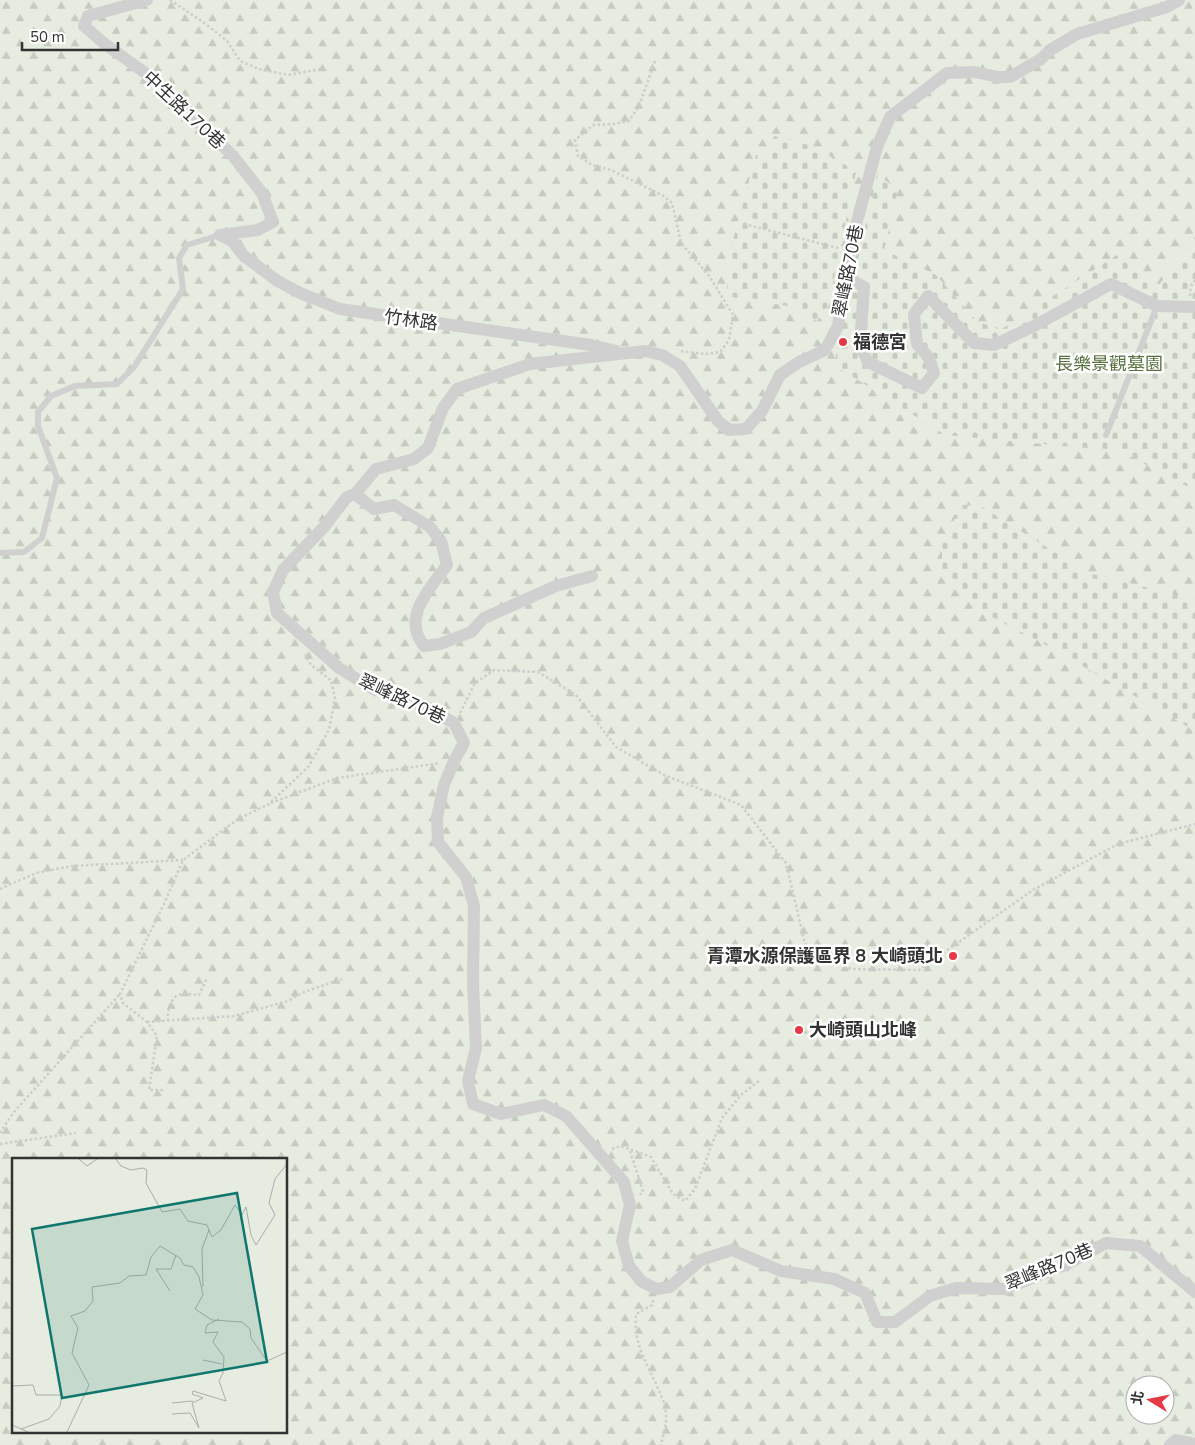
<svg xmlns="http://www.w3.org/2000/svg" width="1195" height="1445" font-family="'Nunito Sans','Noto Sans TC',sans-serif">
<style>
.forest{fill:url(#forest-firs);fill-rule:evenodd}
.cemetery{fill:url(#cemetery-stones)}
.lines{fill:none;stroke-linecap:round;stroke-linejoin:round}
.path{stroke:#cdcdcd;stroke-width:2.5;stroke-dasharray:2.5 2.5;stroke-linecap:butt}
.lane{stroke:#d0d0d0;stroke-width:6}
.street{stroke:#d0d0d0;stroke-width:12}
.poi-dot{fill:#e63946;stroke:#fff;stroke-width:2}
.labels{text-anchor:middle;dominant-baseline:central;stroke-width:5;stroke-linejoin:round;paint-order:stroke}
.street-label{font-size:18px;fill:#333;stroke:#fff}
.poi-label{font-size:18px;font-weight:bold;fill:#333;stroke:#fff;text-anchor:start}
.park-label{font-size:18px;fill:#56703f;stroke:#fff}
.inset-road{fill:none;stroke:#adadad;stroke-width:1}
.view{fill:#0f766e;fill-opacity:0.15;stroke:#0f766e;stroke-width:2.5}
.inset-edge{fill:none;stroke:#333;stroke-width:2.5}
</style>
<defs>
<pattern id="forest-firs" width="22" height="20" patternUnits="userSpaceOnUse" patternTransform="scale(1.25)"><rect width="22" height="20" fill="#e6ecdf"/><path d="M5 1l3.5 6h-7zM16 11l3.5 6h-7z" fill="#c6cbc0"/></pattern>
<pattern id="cemetery-stones" width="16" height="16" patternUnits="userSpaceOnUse" patternTransform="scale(1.25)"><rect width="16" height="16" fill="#e6ecdf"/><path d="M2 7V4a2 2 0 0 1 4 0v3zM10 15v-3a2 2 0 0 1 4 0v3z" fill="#c6cbc0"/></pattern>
</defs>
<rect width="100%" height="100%" fill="#fff"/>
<path class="forest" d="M 0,0 L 1195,0 L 1195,1445 L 0,1445 ZM 14,1159 L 286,1159 L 286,1431 L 14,1431 ZM 1135,1385 L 1165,1385 L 1165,1415 L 1135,1415 Z"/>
<g class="cemetery">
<path d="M 774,136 L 813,146 L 856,172 L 828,306 L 817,321 L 794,307 L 726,296 L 730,251 L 756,155 L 767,155 Z"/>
<path d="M 877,175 L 898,189 L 884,250 L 936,275 L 977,321 L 1000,330 L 1117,255 L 1159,285 L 1195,237 L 1195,493 L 1192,489 L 1120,451 L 945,435 L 834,365 Z"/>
<path d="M 962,505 L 981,506 L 1088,573 L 1195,599 L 1195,731 L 1046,645 L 975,608 L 942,578 L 942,543 Z"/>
</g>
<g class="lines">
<g class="path">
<path d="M 170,0 L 203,22 L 227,41 L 240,61 L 259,69 L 288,75 L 321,69"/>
<path d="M 655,61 L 639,106 L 629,121 L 614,124 L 593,125 L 575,140 L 578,156 L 592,165 L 611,170 L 662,195 L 672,203 L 681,243 L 710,277 L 733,315 L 729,340 L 720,352 L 705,354 L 679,351"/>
<path d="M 744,224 L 838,248"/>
<path d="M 1190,296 L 1191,286 L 1195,280"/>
<path d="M 460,713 L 475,683 L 494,670 L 538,672 L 576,695 L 616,747 L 664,775 L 741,805 L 786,863 L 805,944 L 851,969 L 919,970 L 1033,890 L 1118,844 L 1195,824"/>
<path d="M 271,803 L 337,778 L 440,763"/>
<path d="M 0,889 L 36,873 L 72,866 L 183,860"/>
<path d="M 168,1021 C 167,1011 170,996 182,994 C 187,993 194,995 199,995 L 207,978"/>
<path d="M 147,1022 L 234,1016 L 288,1001 L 304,992 L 342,979"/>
<path d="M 163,1090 L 149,1090 L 157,1036 L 147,1022 L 123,1003 L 120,994 L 164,904 L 183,860 L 238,819 L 269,804 L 309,766 L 329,730 L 335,698 L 331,680 L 311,665 L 305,655"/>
<path d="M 0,1133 L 13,1113 L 120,994"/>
<path d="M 0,1144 L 76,1133"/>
<path d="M 612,1149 L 621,1146 L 651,1157 L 673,1194 L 685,1201 L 695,1189 L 722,1118 L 741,1095 L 759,1081"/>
<path d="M 630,1151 L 643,1191 L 640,1195"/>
<path d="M 653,1300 L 652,1305 L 636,1314 C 633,1340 645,1361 656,1384 C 660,1394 666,1404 666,1414 C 667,1424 663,1435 661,1445"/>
</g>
<g class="lane">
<path d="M 1106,435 L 1157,306"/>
<path d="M 0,553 L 24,552 L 42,538 L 57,478 L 38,426 L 38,412 L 51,396 L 75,386 L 117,384 L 134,367 L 183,289 L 179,258 L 187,245 L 220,235"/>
</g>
<g class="street">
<path d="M 147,0 L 88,16 L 84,26 L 105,44 L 155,80 L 233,156 L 262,193 L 273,222 L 258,230 L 220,235"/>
<path d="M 1179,0 L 1167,7 L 1077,34 L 1050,50 L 1041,59 L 1010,77 L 998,77 L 975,72 L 947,73 L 890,117 L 877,147 L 849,251 L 838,326 L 825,350 L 799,362 L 780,375 L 762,411 L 746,429 L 729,430 L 718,421 L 680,366 L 662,355 L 645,351 L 530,364 L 457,389 L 443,408 L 428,448 L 414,459 L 376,469 L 355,494 L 347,497 L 324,527 L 283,570 L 273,592 L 277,613 L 339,668 L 373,689 L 425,706 L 454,723 L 464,743 L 454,761 L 444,785 L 437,817 L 438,842 L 466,877 L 474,906 L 473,983 L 476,1048 L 468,1081 L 473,1104 L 501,1114 L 544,1105 L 566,1116 L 624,1182 L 630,1205 L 622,1241 L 629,1266 L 641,1281 L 656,1289 L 670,1287 L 701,1260 L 732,1250 L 781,1271 L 834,1279 L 865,1293 L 877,1322 L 895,1322 L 930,1296 L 956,1288 L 1005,1289 L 1067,1264 L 1106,1243 L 1140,1246 L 1195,1292"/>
<path d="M 220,235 L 232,241 L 244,256 L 276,280 L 300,293 L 340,309 L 591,345 L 616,351"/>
<path d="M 844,276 L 864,287 L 860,345 L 868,362 L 922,388 L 934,373 L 929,358 L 917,344 L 914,314 L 928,296 L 974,343 L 994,345 L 1034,326 L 1111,284 L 1157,306 L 1195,307"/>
<path d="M 355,494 L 374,509 L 394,505 L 430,527 L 441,541 L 447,565 C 430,589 401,617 424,646 L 440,644 L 471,632 L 484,618 L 556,586 L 592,576"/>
<path d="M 1170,1445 L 1176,1440 L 1195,1444"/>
</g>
</g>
<g class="poi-dot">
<circle cx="843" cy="342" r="5"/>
<circle cx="953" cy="956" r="5"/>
<circle cx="799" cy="1030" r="5"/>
</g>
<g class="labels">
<g class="street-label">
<text transform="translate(184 110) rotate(43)">中生路170巷</text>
<text transform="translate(848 271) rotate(-79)">翠峰路70巷</text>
<text transform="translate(411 320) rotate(8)">竹林路</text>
<text transform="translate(402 699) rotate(25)">翠峰路70巷</text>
<text transform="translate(1049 1267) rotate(-23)">翠峰路70巷</text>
</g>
<g class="poi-label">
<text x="853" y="342">福德宮</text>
<text x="943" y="956" text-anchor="end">青潭水源保護區界 8 大崎頭北</text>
<text x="809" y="1030">大崎頭山北峰</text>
</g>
<g class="park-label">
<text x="1109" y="364">長樂景觀墓園</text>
</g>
</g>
<g transform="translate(12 1158)">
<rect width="275" height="275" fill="#fff"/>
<path d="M 0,1 L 275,1 L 275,274 L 0,274 Z" fill="#e6ecdf"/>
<path d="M 201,145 L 225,148 L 222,160 L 200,159 ZM 194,162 L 222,163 L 220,167 L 212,166 L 203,185 L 217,199 L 214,206 L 222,210 L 220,240 L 209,251 L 199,270 L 191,271 L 182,244 L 192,244 L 193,239 L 184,235 L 184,230 L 179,228 L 189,205 L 187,180 ZM 171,182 L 178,186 L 171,203 L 168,228 L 172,236 L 177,229 L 179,250 L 187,267 L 161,263 L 140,251 L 140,244 L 147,235 L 163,188 Z" fill="#e6ecdf"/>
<path class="inset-road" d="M 67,1 L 75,8 L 85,1M 104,1 L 109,8 L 119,12 L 131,10 L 135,12 L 134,25 L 150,54 L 168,51 L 176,63 L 195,67 L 200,79 L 209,72 L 223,47 L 230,57 L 234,49 L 239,77 L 244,87 L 263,57 L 257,45 L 263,21 L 275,6M 191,129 L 190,91 L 197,72M 158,133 L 144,111 L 159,111 L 164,97M 191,202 L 210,206M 0,228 L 21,227 L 24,237 L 50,237 L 48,248 L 37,261 L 9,271M 160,245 L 181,243M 160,256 L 178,255 L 187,270M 0,267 L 16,274M 187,270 L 180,245 L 191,240 L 180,236 L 181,233 L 214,243 L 207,223 L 211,215 L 212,199 L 201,184 L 206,174 L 193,175 L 195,167 L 207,161M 55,274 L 77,227 L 60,195 L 66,170 L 59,158 L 73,153 L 81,143 L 80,129 L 108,125 L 117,118 L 134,117 L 139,99 L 148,88 L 168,100 L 172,107 L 181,109 L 187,119 L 191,137 L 183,151 L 200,162 L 230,164 L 238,171 L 239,180 L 255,203 L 275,194"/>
<path class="view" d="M 225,35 L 255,204 L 50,240 L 20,71 Z"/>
<rect width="275" height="275" class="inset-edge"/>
</g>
<g transform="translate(1150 1400) rotate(280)"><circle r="24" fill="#ffffff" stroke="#adadad"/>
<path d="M0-4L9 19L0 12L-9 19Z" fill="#e63946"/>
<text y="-8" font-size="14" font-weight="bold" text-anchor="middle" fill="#333333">北</text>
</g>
<path d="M22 42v8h96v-8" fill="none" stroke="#333333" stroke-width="2.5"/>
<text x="30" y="42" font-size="15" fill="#333333" stroke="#ffffff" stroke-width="4" paint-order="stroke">50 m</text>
</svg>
